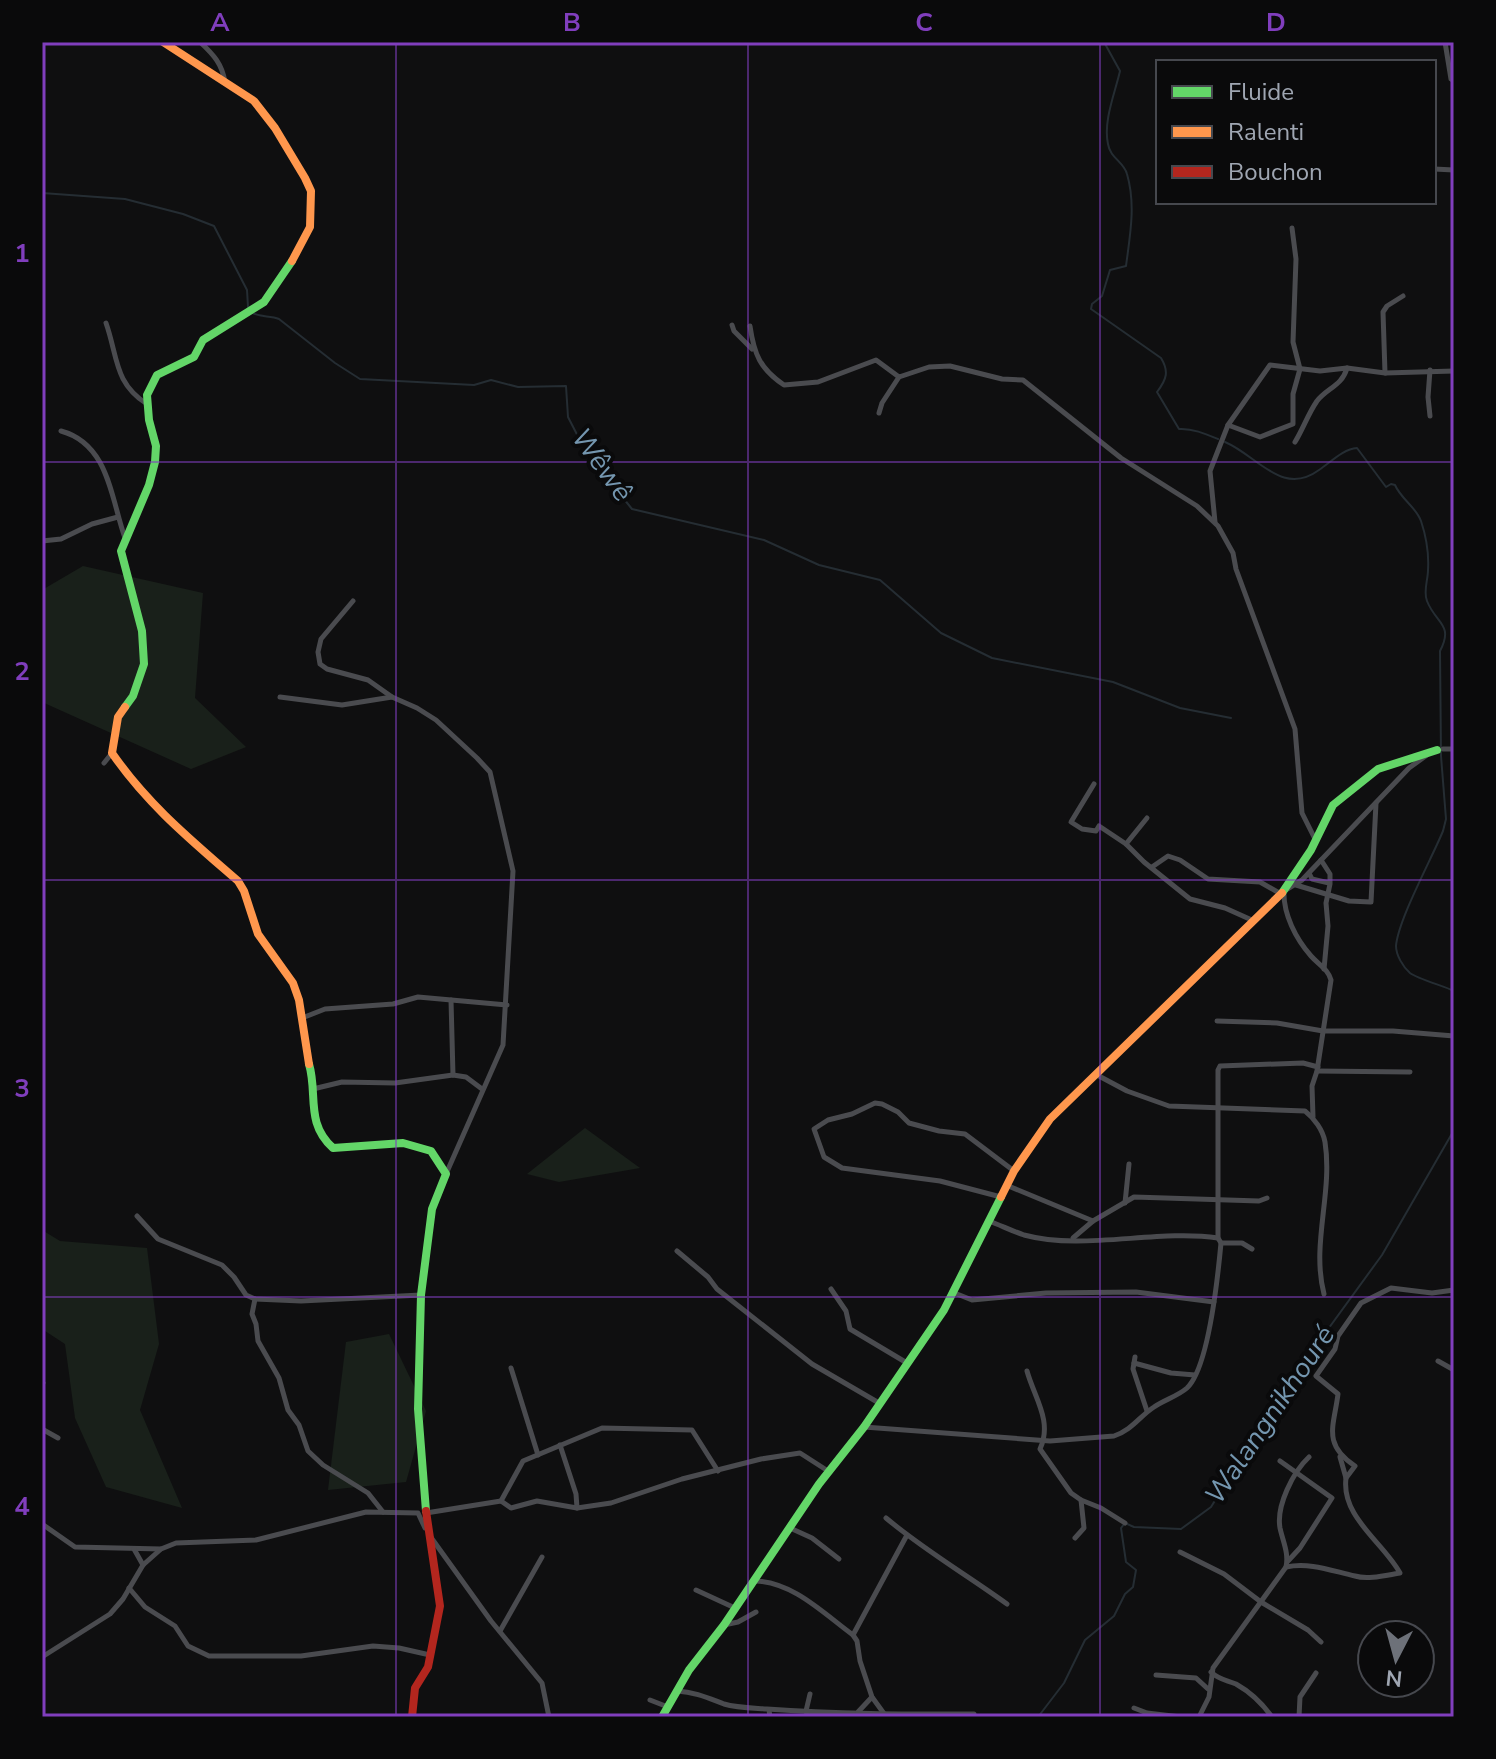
<svg xmlns="http://www.w3.org/2000/svg" width="1496" height="1759" font-family="'Nunito Sans',sans-serif">
<style>
.green{fill:#19201a}
.lines{fill:none;stroke-linecap:round;stroke-linejoin:round}
.stream{stroke:#252d33;stroke-width:2}
.street{stroke:#4a4b4f;stroke-width:5}
.fast{stroke:#63d668;stroke-width:8}
.slow{stroke:#ff974d;stroke-width:8}
.jam{stroke:#b3261e;stroke-width:8}
.grid{fill:none;stroke:#803ebd;stroke-width:2;stroke-opacity:0.55}
.labels{text-anchor:middle;dominant-baseline:central;stroke-width:8;stroke-linejoin:round;paint-order:stroke}
.water-label{font-size:28px;font-style:italic;fill:#7496af;stroke:#0a0a0b}
.neatline{fill:none;stroke:#803ebd;stroke-width:3}
.grid-label{font-size:26px;text-anchor:middle;font-weight:bold;fill:#803ebd}
</style>
<rect width="100%" height="100%" fill="#0f0f10"/>
<g class="green">
<path d="M 83,566 L 203,593 L 195,698 L 246,747 L 191,769 L 42,702 L 42,590 Z"/>
<path d="M 585,1128 L 640,1168 L 559,1182 L 527,1174 Z"/>
<path d="M 42,1230 L 60,1241 L 147,1248 L 159,1344 L 140,1410 L 182,1508 L 106,1487 L 75,1418 L 65,1344 L 42,1329 Z"/>
<path d="M 389,1334 L 426,1411 L 406,1482 L 328,1490 L 346,1342 Z"/>
</g>
<g class="lines">
<g class="stream">
<path d="M 1104,42 L 1120,71 C 1115,93 1103,121 1108,144 C 1110,158 1124,162 1127,174 C 1136,205 1130,235 1126,266 L 1110,270 L 1102,296 L 1092,304 L 1091,309 L 1161,358 C 1169,371 1167,379 1157,392 L 1179,429 C 1192,428 1206,434 1218,439"/>
<path d="M 42,193 L 125,199 L 183,214 L 214,226 L 247,290 L 248,307"/>
<path d="M 251,312 C 259,318 270,315 279,319 L 335,363 L 360,379 L 474,385 L 491,380 L 518,387 L 566,386 L 568,417 L 586,452 L 632,509 L 764,540 L 819,565 L 880,580 L 941,633 L 992,658 L 1113,682 L 1180,708 L 1231,718"/>
<path d="M 1225,442 C 1258,456 1282,497 1319,470 C 1331,462 1343,449 1357,448 L 1386,487 L 1391,484 L 1395,485 C 1401,499 1416,507 1421,521 C 1426,536 1429,554 1428,570 C 1428,580 1423,592 1427,601 C 1436,624 1454,624 1440,651 L 1441,756 L 1446,819 L 1443,831 C 1432,858 1398,920 1396,946 C 1396,955 1403,967 1410,973 C 1418,979 1444,986 1454,991"/>
<path d="M 1038,1717 L 1064,1683 L 1085,1640 L 1114,1616 L 1125,1594 L 1133,1587 L 1136,1570 L 1126,1562 L 1121,1528 L 1125,1523 L 1134,1527 L 1181,1529 L 1211,1507 L 1283,1391 L 1382,1255 L 1454,1130"/>
</g>
<g class="street">
<path d="M 200,42 C 214,55 222,64 225,82"/>
<path d="M 1445,42 L 1451,79 L 1454,81"/>
<path d="M 1434,169 L 1454,170"/>
<path d="M 106,323 C 118,357 114,383 147,404"/>
<path d="M 732,325 L 734,331 L 752,349"/>
<path d="M 750,326 C 754,354 760,369 784,385 L 818,382 L 876,360 L 899,377 L 929,367 L 950,366 L 1002,379 L 1023,380 L 1121,458 L 1197,506 L 1218,526 L 1233,553 L 1236,569 L 1295,729 L 1302,813 L 1315,839"/>
<path d="M 1430,370 L 1428,397 L 1430,416"/>
<path d="M 1385,373 L 1383,312 L 1387,306 L 1403,296"/>
<path d="M 879,413 L 882,403 L 899,377"/>
<path d="M 1228,425 L 1260,437 L 1293,424 L 1293,394 L 1300,369 L 1293,342 L 1296,259 L 1292,228"/>
<path d="M 61,431 C 109,444 111,499 125,538"/>
<path d="M 1295,442 C 1303,429 1308,414 1317,401 C 1327,388 1342,386 1347,368"/>
<path d="M 1215,522 L 1210,471 L 1228,425 L 1270,365 L 1320,371 L 1347,368 L 1385,373 L 1454,371"/>
<path d="M 42,541 L 61,539 L 92,524 L 118,517"/>
<path d="M 353,601 L 321,639 L 318,652 L 320,664 L 327,669 L 368,680 L 392,697 L 417,708 L 436,720 L 477,758 L 490,772 L 513,871 L 503,1045 L 446,1174"/>
<path d="M 280,697 L 342,705 L 392,697"/>
<path d="M 1443,749 L 1454,749"/>
<path d="M 104,763 L 112,753"/>
<path d="M 1094,784 L 1071,822 L 1082,829 L 1096,831 L 1099,826 L 1126,844 L 1144,862 L 1190,899 L 1225,908 L 1254,921"/>
<path d="M 1126,844 L 1147,818"/>
<path d="M 1321,860 L 1330,874 L 1330,884 L 1326,903 L 1328,926 L 1324,969"/>
<path d="M 1152,867 L 1168,856 L 1180,860 L 1208,879 L 1260,882 L 1281,894"/>
<path d="M 1309,873 L 1312,879 L 1329,883"/>
<path d="M 1296,885 L 1349,901 L 1371,902 L 1376,803"/>
<path d="M 451,1000 L 453,1075"/>
<path d="M 302,1018 L 325,1009 L 393,1004 L 418,997 L 507,1005"/>
<path d="M 1217,1021 L 1277,1023 L 1323,1031 L 1393,1031 L 1454,1036"/>
<path d="M 1317,1071 L 1410,1072"/>
<path d="M 1097,1075 L 1127,1091 L 1169,1106 L 1305,1111 C 1314,1118 1323,1130 1325,1142 C 1333,1193 1311,1244 1324,1294"/>
<path d="M 313,1089 L 342,1082 L 395,1083 L 453,1075 L 466,1077 L 482,1089"/>
<path d="M 1313,1117 L 1312,1086 L 1317,1071 L 1331,980 C 1328,969 1319,965 1311,956 C 1296,939 1283,914 1284,891 L 1302,880 L 1409,768 L 1427,755"/>
<path d="M 1006,1185 L 1093,1221"/>
<path d="M 1001,1197 L 940,1181 L 842,1168 L 824,1157 L 814,1129 L 828,1120 L 852,1114 L 875,1103 L 882,1104 L 898,1112 L 909,1123 L 939,1131 L 965,1134 L 1014,1171"/>
<path d="M 1125,1203 L 1129,1164"/>
<path d="M 137,1216 L 158,1239 L 222,1265 L 234,1277 L 246,1295 L 255,1299 L 301,1301 L 421,1295"/>
<path d="M 989,1221 C 1000,1225 1012,1231 1024,1235 C 1083,1251 1157,1229 1218,1238"/>
<path d="M 1073,1238 L 1093,1221 L 1134,1197 L 1259,1201 L 1267,1198"/>
<path d="M 1221,1243 L 1242,1243 L 1252,1249"/>
<path d="M 677,1251 L 708,1277 L 717,1289 L 812,1364 L 879,1403"/>
<path d="M 831,1289 L 846,1311 L 850,1329 L 907,1363"/>
<path d="M 952,1292 L 972,1300 L 1046,1293 L 1136,1292 L 1214,1302"/>
<path d="M 255,1299 L 252,1314 L 256,1324 L 258,1341 L 279,1378 L 288,1410 L 299,1425 L 308,1451 L 323,1465 L 368,1493 L 383,1512"/>
<path d="M 1135,1357 L 1133,1369 L 1147,1411"/>
<path d="M 1438,1361 L 1454,1370"/>
<path d="M 1134,1363 L 1171,1373 L 1195,1375"/>
<path d="M 511,1368 L 538,1455"/>
<path d="M 1027,1371 C 1034,1397 1053,1421 1040,1449 L 1071,1493 L 1081,1500 L 1101,1508 L 1125,1523"/>
<path d="M 42,1385 L 43,1383"/>
<path d="M 864,1427 L 1050,1441 L 1114,1436 C 1132,1430 1140,1416 1154,1407 C 1164,1400 1178,1396 1187,1388 C 1209,1367 1218,1275 1221,1243 L 1218,1238 L 1218,1070 L 1220,1066 L 1303,1063 L 1318,1067"/>
<path d="M 42,1429 L 58,1438"/>
<path d="M 560,1445 L 576,1494 L 577,1508"/>
<path d="M 1340,1457 L 1346,1478"/>
<path d="M 1280,1461 L 1332,1498 L 1300,1548 L 1288,1561"/>
<path d="M 501,1501 L 511,1508 L 537,1501 L 577,1508 L 611,1503 L 682,1479 L 761,1459 L 800,1453 L 828,1471"/>
<path d="M 426,1513 L 501,1501 L 523,1461 L 602,1428 L 692,1430 L 718,1471"/>
<path d="M 886,1518 C 924,1550 967,1575 1007,1604"/>
<path d="M 42,1524 L 75,1547 L 161,1549"/>
<path d="M 790,1528 L 812,1538 L 839,1559"/>
<path d="M 430,1536 L 491,1621 L 542,1683 L 549,1717"/>
<path d="M 1075,1538 L 1084,1528 L 1081,1500"/>
<path d="M 134,1549 L 143,1565"/>
<path d="M 1180,1552 L 1224,1574 L 1261,1602 L 1308,1630 L 1321,1642"/>
<path d="M 1286,1567 C 1310,1562 1332,1571 1355,1576 C 1368,1580 1387,1575 1400,1573 C 1383,1542 1341,1517 1346,1478 L 1355,1466 C 1322,1444 1334,1426 1338,1394 L 1316,1376 L 1335,1349 L 1338,1336 L 1361,1303 L 1391,1288 L 1432,1293 L 1454,1290"/>
<path d="M 755,1581 C 793,1582 823,1613 853,1635"/>
<path d="M 129,1588 L 145,1607 L 175,1626 L 188,1646 L 209,1656 L 301,1656 L 373,1646 L 399,1648 L 430,1655"/>
<path d="M 696,1590 L 735,1608"/>
<path d="M 724,1625 L 738,1622 L 756,1612"/>
<path d="M 500,1631 L 542,1557"/>
<path d="M 42,1657 L 110,1614 L 123,1599 L 143,1565 L 161,1549 L 176,1543 L 256,1540 L 366,1512 L 418,1513 L 425,1528"/>
<path d="M 1211,1672 C 1219,1680 1227,1680 1236,1684 C 1252,1693 1262,1703 1272,1717"/>
<path d="M 1156,1675 L 1196,1678 L 1208,1689"/>
<path d="M 677,1691 C 695,1692 708,1698 724,1704 C 737,1708 753,1708 767,1709 C 836,1714 905,1714 974,1714"/>
<path d="M 650,1700 L 668,1707"/>
<path d="M 1134,1708 L 1147,1713 L 1181,1717"/>
<path d="M 769,1710 L 770,1717"/>
<path d="M 858,1712 L 872,1697"/>
<path d="M 885,1715 L 872,1697 L 860,1661 L 857,1641 L 853,1635 L 907,1535"/>
<path d="M 808,1717 L 806,1711 L 810,1694"/>
<path d="M 1199,1717 L 1209,1697 L 1213,1668 L 1286,1567 C 1289,1553 1283,1542 1280,1528 C 1276,1506 1293,1472 1309,1457"/>
<path d="M 1299,1717 L 1300,1697 L 1316,1673"/>
</g>
<g class="fast">
<path d="M 125,707 L 133,696 L 144,664 L 142,631 L 121,551 L 149,485 L 155,462 L 156,446 L 149,420 L 147,395 L 157,375 L 194,357 L 203,340 L 264,302 L 292,261"/>
<path d="M 1282,893 L 1311,850 L 1333,805 L 1378,769 L 1437,750"/>
<path d="M 309,1064 C 318,1094 305,1123 333,1148 L 403,1143 L 431,1151 L 446,1174 L 432,1209 L 421,1295 L 418,1409 L 426,1511"/>
<path d="M 662,1717 L 689,1670 L 724,1625 L 819,1484 L 864,1427 L 944,1310 L 1001,1197"/>
</g>
<g class="slow">
<path d="M 163,42 L 254,101 L 275,128 L 305,178 L 311,191 L 310,227 L 292,261"/>
<path d="M 125,707 L 118,717 L 112,753 C 148,805 191,840 238,881 L 244,891 L 258,934 L 293,983 L 299,1000 L 309,1064"/>
<path d="M 1001,1197 L 1014,1171 L 1050,1119 L 1282,893"/>
</g>
<path class="jam" d="M 412,1717 L 415,1688 L 428,1667 L 440,1606 L 426,1511"/>
</g>
<path class="grid" d="M 396,42 L 396,1717M 748,42 L 748,1717M 1100,42 L 1100,1717M 42,462 L 1454,462M 42,880 L 1454,880M 42,1297 L 1454,1297"/>
<g class="labels">
<g class="water-label">
<text transform="translate(602 465) rotate(54)">Wêwê</text>
<text transform="translate(1270 1415) rotate(-56)">Walangnikhouré</text>
</g>
</g>
<rect width="1496" height="1759" fill="none" stroke="#0a0a0b" stroke-width="88"/>
<rect x="1156" y="60" width="280" height="144" fill="#0a0a0b" stroke="#46484e" stroke-width="2"/>
<rect x="1172" y="86" width="40" height="12" fill="#63d668" stroke="#46484e" stroke-width="2"/>
<text x="1228" y="100" font-size="24" fill="#9fa6b2">Fluide</text>
<rect x="1172" y="126" width="40" height="12" fill="#ff974d" stroke="#46484e" stroke-width="2"/>
<text x="1228" y="140" font-size="24" fill="#9fa6b2">Ralenti</text>
<rect x="1172" y="166" width="40" height="12" fill="#b3261e" stroke="#46484e" stroke-width="2"/>
<text x="1228" y="180" font-size="24" fill="#9fa6b2">Bouchon</text>
<g transform="translate(1396 1659) rotate(186)"><circle r="38" fill="#0a0a0b" stroke="#46484e" stroke-width="2"/>
<path d="M0-6L14 30L0 20L-14 30Z" fill="#6d7179"/>
<text y="-12" font-size="22" font-weight="bold" text-anchor="middle" fill="#9fa6b2">N</text>
</g>
<rect x="44" y="44" width="1408" height="1671" class="neatline"/>
<g class="grid-label">
<text x="220" y="31">A</text>
<text x="572" y="31">B</text>
<text x="924" y="31">C</text>
<text x="1276" y="31">D</text>
<text x="22" y="262">1</text>
<text x="22" y="680">2</text>
<text x="22" y="1097">3</text>
<text x="22" y="1515">4</text>
</g>
</svg>
